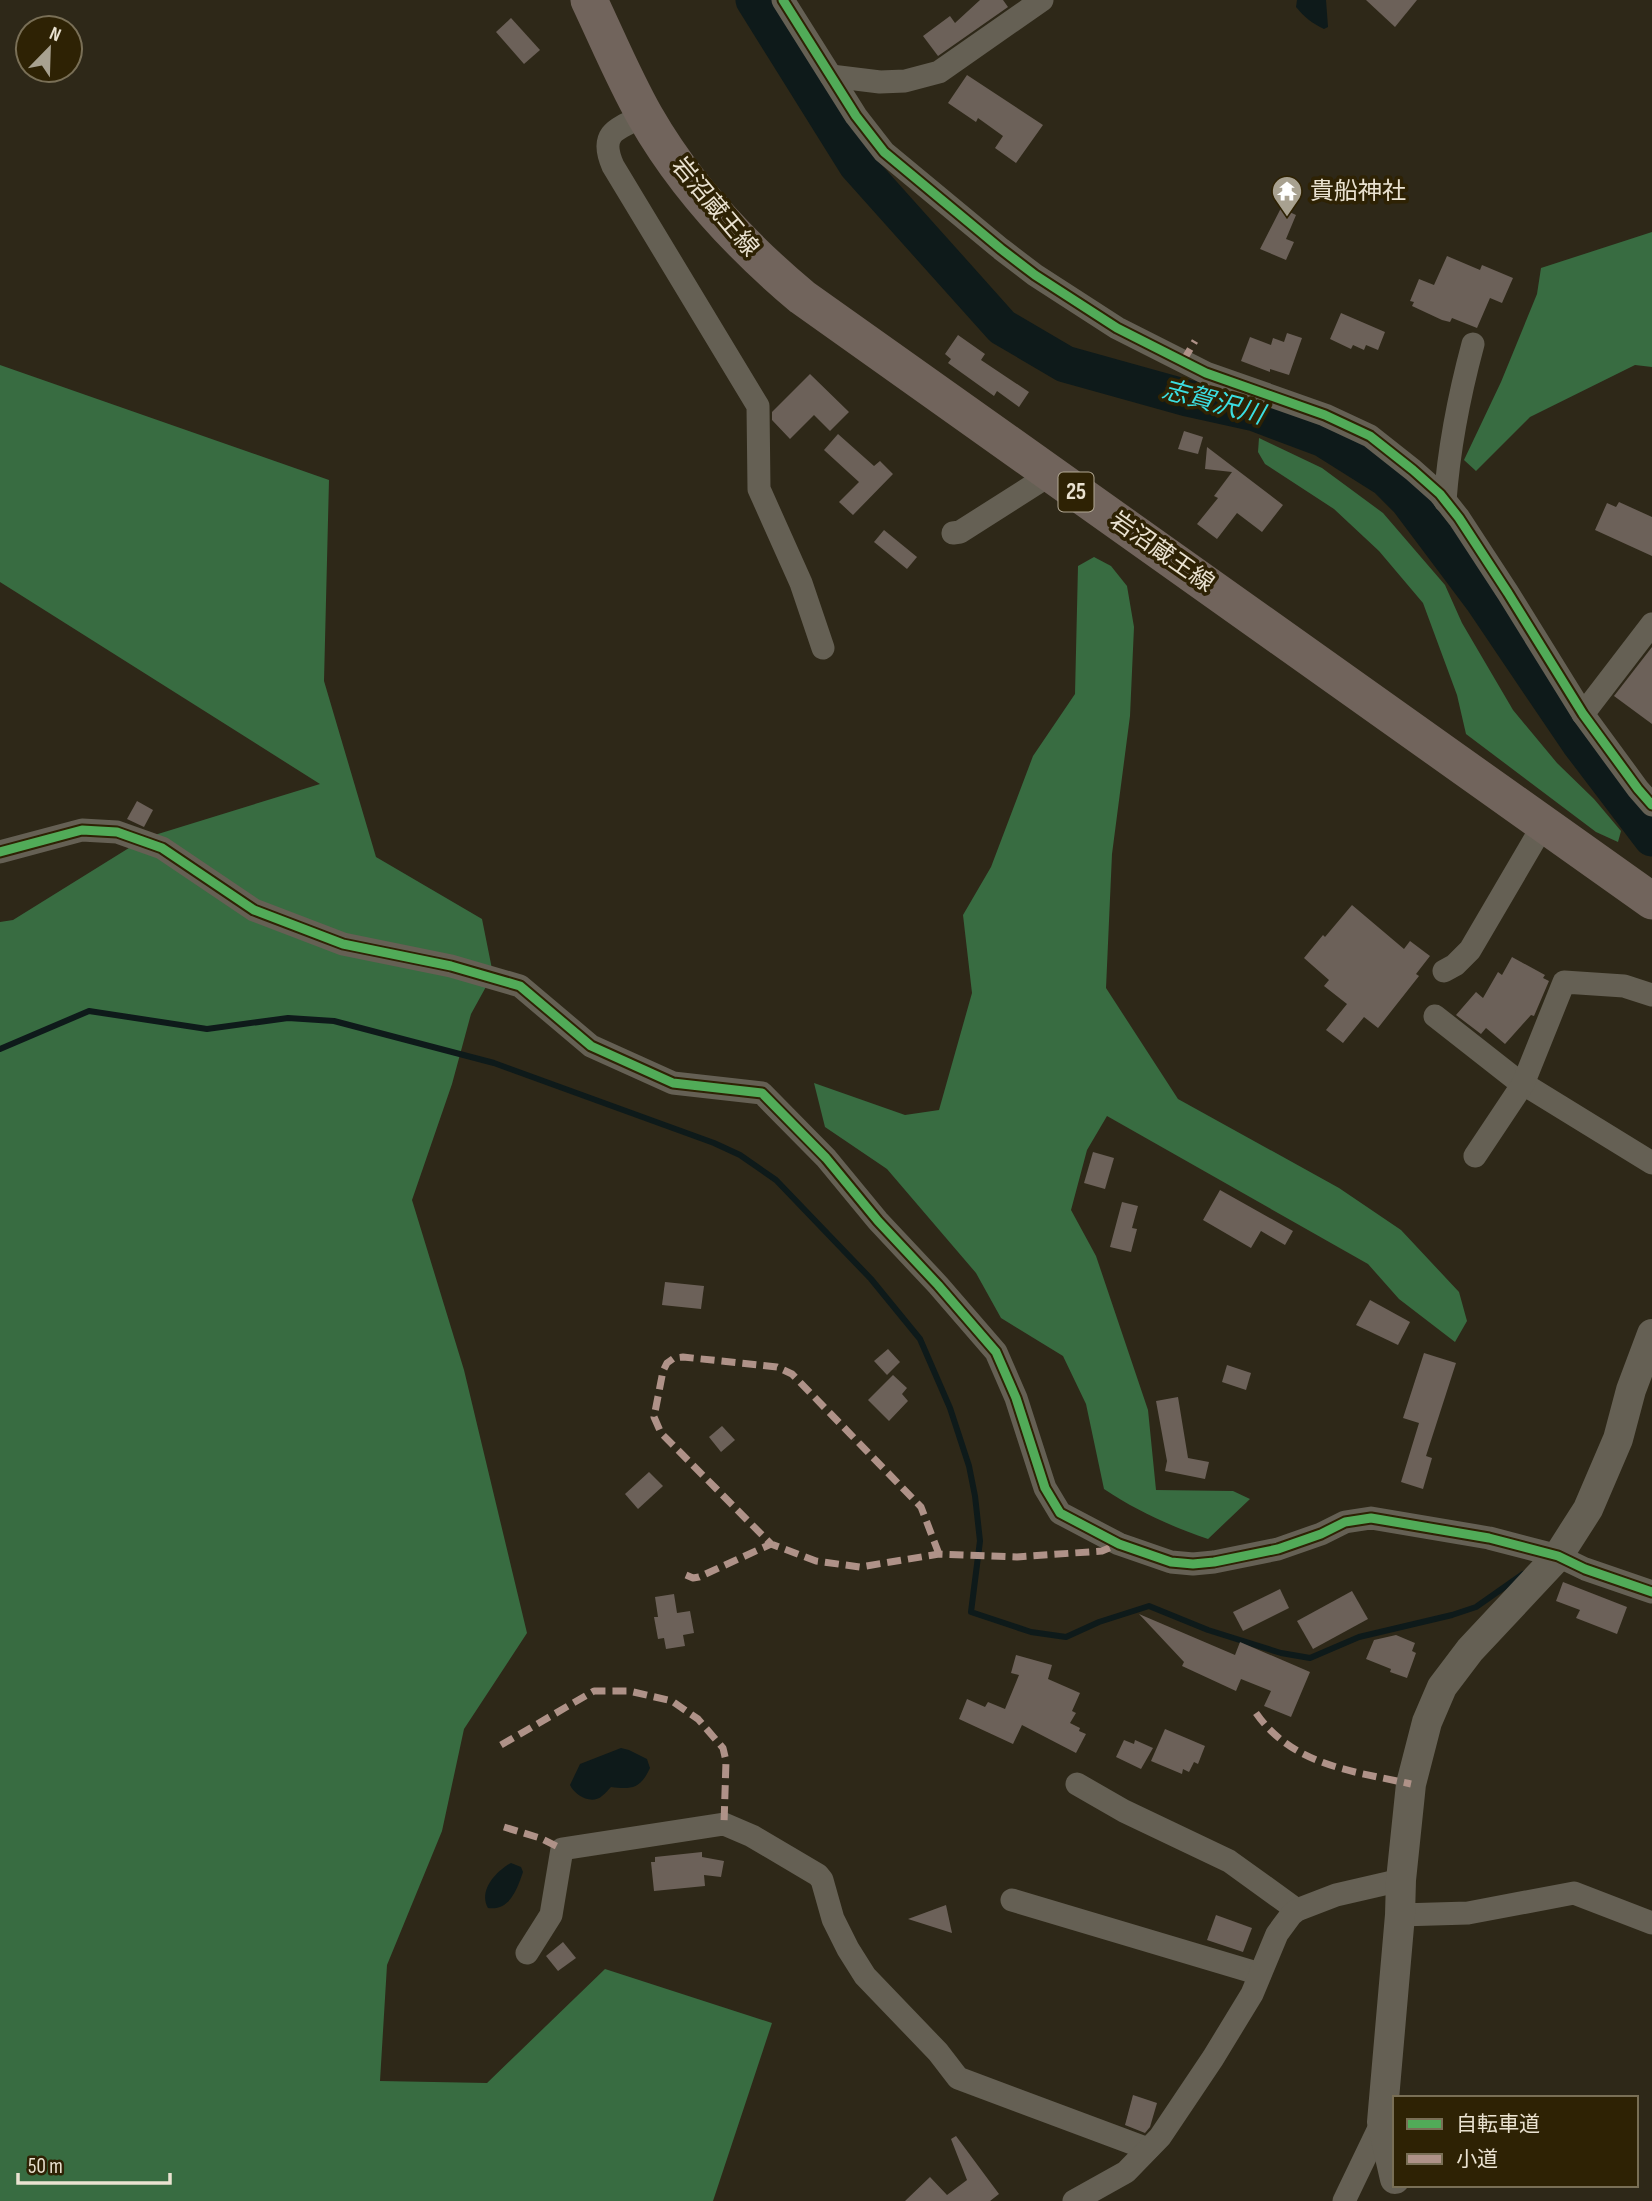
<svg xmlns="http://www.w3.org/2000/svg" width="1652" height="2201" font-family="'Sofia Sans Condensed','Noto Sans JP',sans-serif">
<style>
.forest{fill:#386c41}
.water{fill:#0e1a1a}
.lines{fill:none;stroke-linecap:round;stroke-linejoin:round}
.stream{stroke:#0e1a1a;stroke-width:6}
.river{stroke:#0e1a1a;stroke-width:37}
.building{fill:#6c6159}
.minor{stroke:#656054;stroke-width:23}
.tertiary{stroke:#656054;stroke-width:30}
.primary{stroke:#71645c;stroke-width:37}
.quiet{stroke:#af9288;stroke-width:7;stroke-dasharray:14 7;stroke-linecap:butt}
.cycleway-casing{stroke:#2e2204;stroke-width:13}
.cycleway{stroke:#51ab58;stroke-width:9}
.labels{text-anchor:middle;dominant-baseline:central;stroke-width:7;stroke-linejoin:round;paint-order:stroke}
.shield{fill:#2e2204;stroke:#b2a894;stroke-width:2}
.shield-label{font-size:23px;font-weight:bold;fill:#eae2d1}
.poi-label{font-size:24px;fill:#eae2d1;stroke:#2e2204;text-anchor:start}
.street-label{font-size:24px;fill:#eae2d1;stroke:#2e2204}
.water-label{font-size:26px;font-style:italic;fill:#3bdee1;stroke:#2e2204}
</style>
<rect width="100%" height="100%" fill="#2e2818"/>
<g class="forest">
<path d="M 1652,232 L 1652,367 L 1635,365 L 1530,417 L 1476,471 L 1464,460 L 1501,382 L 1537,294 L 1541,268 Z"/>
<path d="M 0,365 L 329,480 L 324,681 L 376,857 L 482,919 L 493,974 L 471,1014 L 452,1084 L 412,1200 L 464,1370 L 527,1633 L 464,1729 L 442,1831 L 387,1965 L 380,2081 L 487,2083 L 605,1969 L 772,2023 L 713,2201 L 0,2201 L 0,922 L 13,920 L 145,838 L 320,784 L 0,582 Z"/>
<path d="M 1259,438 L 1322,468 L 1383,513 L 1445,585 L 1462,623 L 1513,710 L 1557,763 L 1594,799 L 1621,831 L 1618,842 L 1596,832 L 1466,734 L 1457,695 L 1423,603 L 1379,551 L 1334,509 L 1265,464 L 1258,452 Z"/>
<path d="M 1094,557 L 1111,566 L 1127,586 L 1134,627 L 1130,716 L 1112,854 L 1106,988 L 1178,1099 L 1339,1188 L 1401,1230 L 1459,1292 L 1467,1321 L 1455,1342 L 1399,1299 L 1368,1264 L 1107,1116 L 1087,1150 L 1071,1210 L 1096,1256 L 1148,1410 L 1156,1490 L 1233,1491 L 1250,1499 L 1208,1539 C 1170,1526 1137,1511 1104,1489 L 1086,1404 L 1063,1356 L 1001,1318 L 976,1273 L 887,1169 L 825,1127 L 814,1083 L 905,1115 L 939,1110 L 972,993 L 963,915 L 991,867 L 1033,756 L 1075,694 L 1078,566 Z"/>
</g>
<g class="water">
<path d="M 1297,0 L 1326,0 L 1328,27 L 1324,29 C 1313,24 1304,17 1296,7 Z"/>
<path d="M 621,1748 L 629,1750 L 647,1759 L 650,1768 C 641,1788 632,1790 611,1787 C 608,1790 606,1793 602,1796 C 592,1805 575,1796 570,1785 L 580,1764 Z"/>
<path d="M 511,1863 L 521,1867 L 523,1872 C 517,1889 510,1911 488,1908 C 478,1891 496,1871 511,1863 Z"/>
</g>
<g class="lines">
<path class="stream" d="M 0,1049 L 89,1011 L 207,1029 L 288,1018 L 334,1021 L 494,1063 L 714,1143 L 740,1155 L 776,1180 L 871,1279 L 920,1339 L 950,1408 L 969,1466 L 975,1496 L 980,1541 L 971,1612 L 1031,1632 L 1066,1637 L 1099,1622 L 1149,1606 L 1208,1630 L 1281,1653 L 1310,1658 L 1359,1637 L 1452,1615 L 1476,1607 L 1523,1574"/>
<path class="river" d="M 754,0 L 857,165 L 1002,327 L 1065,364 L 1187,398 L 1255,413 L 1324,439 L 1386,478 L 1408,500 L 1483,600 L 1579,742 L 1652,838"/>
</g>
<g class="building">
<path d="M 980,0 L 1003,0 L 1008,7 L 938,56 L 923,36 L 950,16 L 955,23 Z"/>
<path d="M 1366,0 L 1417,0 L 1395,27 Z"/>
<path d="M 511,18 L 540,50 L 524,64 L 496,32 Z"/>
<path d="M 967,75 L 1043,125 L 1016,163 L 995,148 L 1003,136 L 978,118 L 976,122 L 948,103 Z"/>
<path d="M 1281,208 L 1296,215 L 1286,239 L 1294,242 L 1286,260 L 1260,249 Z"/>
<path d="M 1447,256 L 1480,270 L 1482,265 L 1513,278 L 1502,303 L 1490,298 L 1477,328 L 1452,318 L 1450,322 L 1442,320 L 1412,306 L 1414,302 L 1410,301 L 1419,279 L 1434,285 Z"/>
<path d="M 1341,313 L 1385,332 L 1378,350 L 1366,345 L 1364,350 L 1353,345 L 1351,349 L 1330,339 Z"/>
<path d="M 1287,333 L 1302,338 L 1289,375 L 1270,369 L 1270,372 L 1241,361 L 1250,337 L 1271,345 L 1273,338 L 1284,342 Z"/>
<path d="M 958,335 L 985,354 L 981,360 L 1029,392 L 1019,407 L 997,391 L 994,396 L 948,363 L 951,359 L 945,354 Z"/>
<path d="M 810,374 L 849,412 L 830,431 L 814,415 L 790,439 L 772,420 L 772,412 Z"/>
<path d="M 1184,431 L 1203,437 L 1198,454 L 1178,449 Z"/>
<path d="M 838,434 L 874,466 L 880,461 L 893,474 L 853,515 L 839,502 L 859,482 L 824,450 Z"/>
<path d="M 1207,447 L 1283,505 L 1262,532 L 1237,513 L 1217,539 L 1197,524 L 1218,498 L 1214,496 L 1232,472 L 1205,469 Z"/>
<path d="M 1619,502 L 1652,517 L 1652,556 L 1595,530 L 1607,503 L 1616,507 Z"/>
<path d="M 884,530 L 917,557 L 907,569 L 874,542 Z"/>
<path d="M 1652,647 L 1652,724 L 1614,696 Z"/>
<path d="M 137,801 L 153,810 L 144,827 L 127,819 Z"/>
<path d="M 1352,905 L 1404,949 L 1410,941 L 1430,956 L 1416,974 L 1419,976 L 1378,1028 L 1364,1017 L 1343,1043 L 1326,1030 L 1347,1004 L 1324,986 L 1329,980 L 1304,958 L 1323,935 L 1325,937 Z"/>
<path d="M 1512,957 L 1545,975 L 1543,978 L 1549,981 L 1534,1016 L 1531,1015 L 1505,1044 L 1486,1028 L 1481,1034 L 1456,1015 L 1476,992 L 1483,998 L 1498,972 L 1502,975 Z"/>
<path d="M 1093,1152 L 1114,1158 L 1105,1189 L 1084,1183 Z"/>
<path d="M 1220,1190 L 1293,1231 L 1285,1245 L 1261,1231 L 1251,1248 L 1203,1220 Z"/>
<path d="M 1122,1202 L 1138,1206 L 1132,1228 L 1137,1229 L 1131,1252 L 1110,1247 Z"/>
<path d="M 665,1282 L 704,1286 L 701,1309 L 662,1305 Z"/>
<path d="M 1370,1300 L 1410,1322 L 1398,1345 L 1356,1325 Z"/>
<path d="M 888,1349 L 900,1362 L 887,1375 L 874,1361 Z"/>
<path d="M 1424,1353 L 1456,1363 L 1426,1456 L 1432,1458 L 1423,1489 L 1401,1482 L 1419,1423 L 1403,1418 Z"/>
<path d="M 1227,1365 L 1251,1373 L 1246,1390 L 1222,1382 Z"/>
<path d="M 893,1375 L 907,1388 L 902,1394 L 908,1401 L 889,1421 L 868,1400 Z"/>
<path d="M 1178,1397 L 1188,1458 L 1209,1462 L 1205,1479 L 1165,1471 L 1167,1461 L 1156,1401 Z"/>
<path d="M 722,1426 L 735,1440 L 721,1452 L 709,1437 Z"/>
<path d="M 649,1472 L 663,1486 L 638,1509 L 625,1494 Z"/>
<path d="M 1563,1582 L 1627,1607 L 1617,1634 L 1576,1618 L 1580,1610 L 1556,1601 Z"/>
<path d="M 1280,1589 L 1289,1608 L 1243,1631 L 1233,1612 Z"/>
<path d="M 1352,1591 L 1368,1619 L 1313,1649 L 1297,1621 Z"/>
<path d="M 674,1594 L 677,1613 L 690,1611 L 694,1633 L 683,1635 L 685,1646 L 666,1649 L 664,1638 L 658,1639 L 654,1617 L 658,1617 L 655,1597 Z"/>
<path d="M 1139,1614 L 1235,1655 L 1240,1642 L 1310,1672 L 1291,1717 L 1264,1706 L 1271,1691 L 1241,1679 L 1236,1691 L 1182,1666 L 1184,1662 Z"/>
<path d="M 1396,1635 L 1415,1643 L 1412,1651 L 1416,1653 L 1407,1678 L 1390,1672 L 1391,1669 L 1366,1659 L 1374,1640 Z"/>
<path d="M 1016,1655 L 1052,1665 L 1048,1679 L 1080,1693 L 1072,1711 L 1076,1713 L 1070,1723 L 1080,1728 L 1079,1731 L 1086,1734 L 1076,1753 L 1022,1725 L 1013,1744 L 959,1719 L 967,1699 L 985,1707 L 988,1702 L 1005,1709 L 1019,1675 L 1011,1673 Z"/>
<path d="M 1165,1729 L 1205,1746 L 1198,1764 L 1194,1762 L 1189,1772 L 1183,1769 L 1182,1774 L 1151,1761 Z"/>
<path d="M 1124,1740 L 1134,1744 L 1135,1740 L 1153,1748 L 1141,1769 L 1116,1757 Z"/>
<path d="M 702,1852 L 702,1857 L 724,1861 L 721,1877 L 704,1875 L 705,1886 L 654,1891 L 651,1862 L 655,1862 L 655,1857 Z"/>
<path d="M 946,1905 L 952,1933 L 908,1919 Z"/>
<path d="M 1216,1915 L 1252,1928 L 1243,1952 L 1207,1940 Z"/>
<path d="M 563,1942 L 576,1958 L 558,1971 L 546,1956 Z"/>
<path d="M 1133,2095 L 1157,2103 L 1150,2127 L 1145,2133 L 1125,2125 Z"/>
<path d="M 956,2136 L 999,2194 L 990,2201 L 905,2201 L 930,2177 L 947,2195 L 967,2180 L 951,2139 Z"/>
</g>
<g class="lines">
<g class="minor">
<path d="M 783,0 L 856,116 L 884,152 L 1001,249 L 1035,275 L 1117,328 L 1206,373 L 1325,415 L 1370,436 L 1413,470 L 1440,494 L 1459,518 L 1508,593 L 1583,714 L 1638,789 L 1652,805"/>
<path d="M 831,76 L 880,82 L 905,81 L 939,72 L 1042,0"/>
<path d="M 645,116 C 618,128 598,132 613,166 L 758,406 L 759,489 L 801,583 L 823,648"/>
<path d="M 1445,501 C 1449,447 1459,396 1473,344"/>
<path d="M 953,533 L 960,532 L 1051,474"/>
<path d="M 1583,714 L 1652,624"/>
<path d="M 0,852 L 82,830 L 117,832 L 162,848 L 254,910 L 343,944 L 451,966 L 520,986 L 591,1046 L 673,1083 L 762,1093 L 826,1158 L 878,1221 L 938,1285 L 996,1352 L 1016,1398 L 1045,1488 L 1060,1513 L 1119,1544 L 1171,1562 L 1193,1564 L 1214,1562 L 1278,1549 L 1321,1534 L 1345,1522 L 1371,1518 L 1489,1538 L 1558,1556 L 1585,1569 L 1652,1592"/>
<path d="M 1444,971 L 1455,965 L 1470,950 L 1535,839 L 1548,825"/>
<path d="M 1435,1016 L 1514,1078 L 1652,1163"/>
<path d="M 1475,1156 L 1523,1084 L 1564,982 L 1624,986 L 1652,995"/>
<path d="M 1077,1784 L 1124,1811 L 1229,1861 L 1297,1910"/>
<path d="M 1012,1900 L 1260,1974"/>
<path d="M 1400,1915 L 1468,1913 L 1574,1893 L 1652,1923"/>
<path d="M 527,1953 L 551,1915 L 562,1849 L 724,1824 L 752,1836 L 818,1875 L 822,1880 L 833,1919 L 848,1949 L 865,1976 L 938,2052 L 958,2078 L 1148,2149"/>
<path d="M 1074,2201 L 1126,2172 L 1160,2137 L 1213,2058 L 1252,1994 L 1277,1934 L 1291,1915 L 1297,1910 L 1336,1895 L 1401,1880"/>
<path d="M 1344,2201 L 1382,2122"/>
</g>
<path class="tertiary" d="M 1395,2179 L 1382,2122 L 1400,1915 L 1401,1880 L 1411,1784 L 1427,1722 L 1442,1687 L 1470,1650 L 1558,1556 L 1588,1509 L 1618,1439 L 1631,1390 L 1652,1334"/>
<path class="primary" d="M 589,0 C 607,38 624,79 645,116 C 685,186 740,245 802,297 L 1652,901"/>
<g class="quiet">
<path d="M 1183,361 L 1195,341"/>
<path d="M 939,1554 L 921,1507 L 792,1374 L 777,1367 L 683,1357 L 674,1358 L 667,1363 L 663,1371 L 654,1417 L 661,1433 L 771,1544 L 816,1561 L 860,1567 L 939,1554 L 1017,1557 L 1102,1551 L 1119,1544"/>
<path d="M 686,1575 L 693,1578 L 699,1577 L 771,1544"/>
<path d="M 1256,1713 C 1293,1766 1353,1771 1411,1784"/>
<path d="M 501,1745 L 594,1691 L 629,1691 L 672,1701 L 698,1719 L 723,1748 L 726,1761 L 724,1824"/>
<path d="M 504,1827 L 540,1838 L 562,1849"/>
</g>
<g class="cycleway-casing">
<g id="cycleway">
<path d="M 783,0 L 856,116 L 884,152 L 1001,249 L 1035,275 L 1117,328 L 1206,373 L 1325,415 L 1370,436 L 1413,470 L 1440,494 L 1459,518 L 1508,593 L 1583,714 L 1638,789 L 1652,805"/>
<path d="M 0,852 L 82,830 L 117,832 L 162,848 L 254,910 L 343,944 L 451,966 L 520,986 L 591,1046 L 673,1083 L 762,1093 L 826,1158 L 878,1221 L 938,1285 L 996,1352 L 1016,1398 L 1045,1488 L 1060,1513 L 1119,1544 L 1171,1562 L 1193,1564 L 1214,1562 L 1278,1549 L 1321,1534 L 1345,1522 L 1371,1518 L 1489,1538 L 1558,1556 L 1585,1569 L 1652,1592"/>
</g>
</g>
<use href="#cycleway" class="cycleway"/>
</g>
<defs>
<g id="temple-pin" transform="scale(1.575)"><path d="M0 17L-7.5 6A9.5 9.5 0 1 1 7.5 6Z" fill="#a8a190" stroke="#2e2204"/><path d="M0-6L5-2H3V0L6.5 2.5H4V6H1.5V3h-3V6H-4V2.5H-6.5L-3 0V-2H-5Z" fill="#fff"/></g>
</defs>
<g fill-rule="evenodd">
<use href="#temple-pin" x="1287" y="191"/>
</g>
<g class="labels">
<rect class="shield" x="1058.5" y="472.5" width="35" height="39" rx="5"/>
<g class="shield-label">
<text x="1076" y="492">25</text>
</g>
<g class="poi-label">
<text x="1310" y="191">貴船神社</text>
</g>
<g class="street-label">
<text transform="translate(715 207) rotate(50)">岩沼蔵王線</text>
<text transform="translate(1162 552) rotate(35)">岩沼蔵王線</text>
</g>
<g class="water-label">
<text transform="translate(1213 403) rotate(15)">志賀沢川</text>
</g>
</g>
<rect x="1393" y="2096" width="245" height="91" fill="#2e2204" stroke="#796f56" stroke-width="2"/>
<rect x="1407" y="2119" width="35" height="10" fill="#51ab58" stroke="#796f56" stroke-width="2"/>
<text x="1456" y="2131" font-size="21" fill="#eae2d1">自転車道</text>
<rect x="1407" y="2154" width="35" height="10" fill="#af9288" stroke="#796f56" stroke-width="2"/>
<text x="1456" y="2166" font-size="21" fill="#eae2d1">小道</text>
<g transform="translate(49 49) rotate(23)"><circle r="33" fill="#2e2204" stroke="#796f56" stroke-width="2"/>
<path d="M0-5L12 26L0 18L-12 26Z" fill="#a8a190"/>
<text y="-10" font-size="19" font-weight="bold" text-anchor="middle" fill="#eae2d1">N</text>
</g>
<path d="M18 2173v10h152v-10" fill="none" stroke="#eae2d1" stroke-width="3.5"/>
<text x="28" y="2173" font-size="21" fill="#eae2d1" stroke="#2e2204" stroke-width="5" paint-order="stroke">50 m</text>
</svg>
